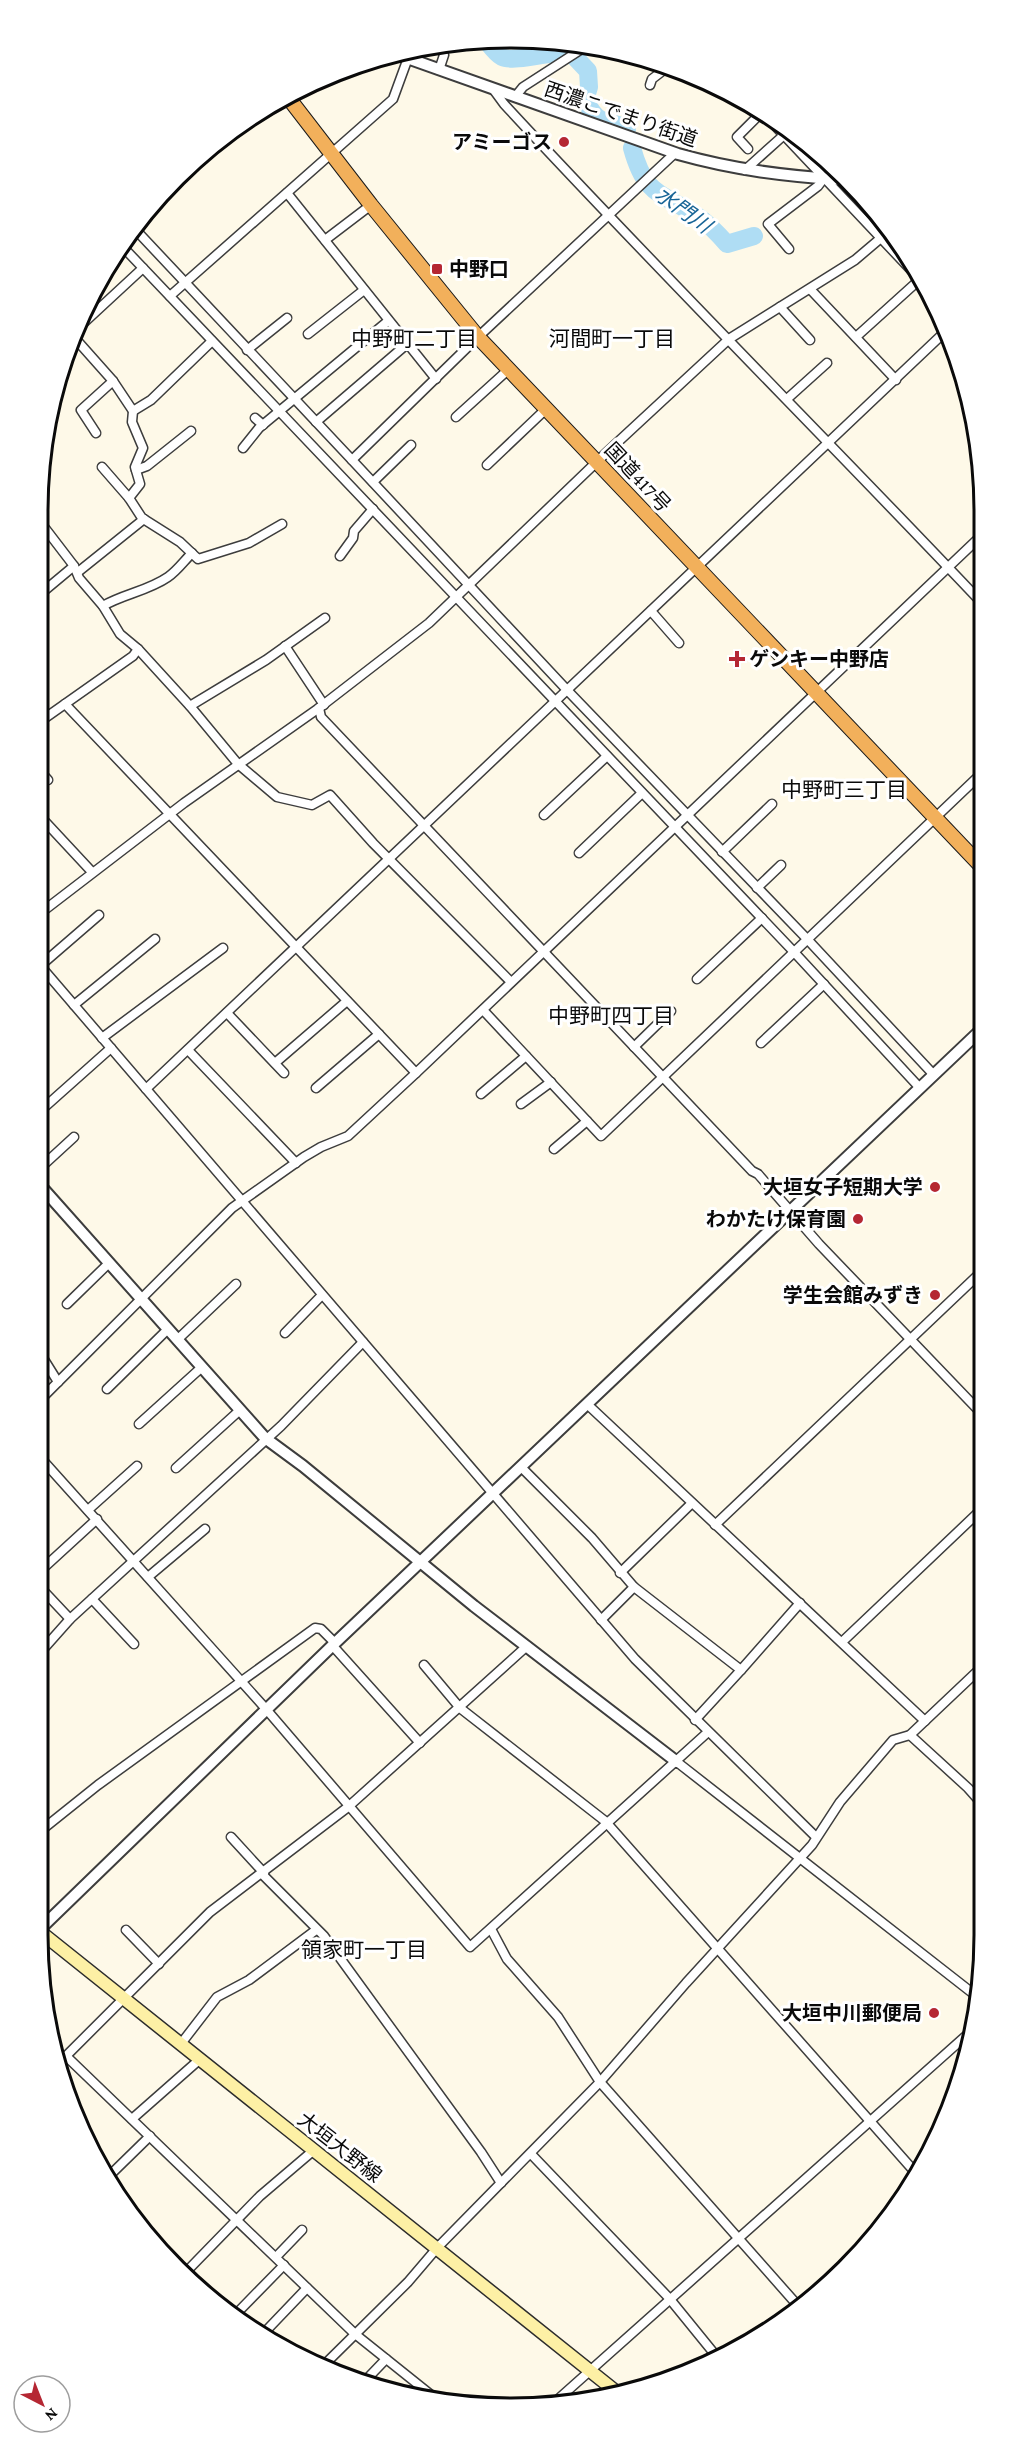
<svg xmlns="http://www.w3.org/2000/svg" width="1022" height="2446" font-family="'Crimson Pro','Noto Sans JP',serif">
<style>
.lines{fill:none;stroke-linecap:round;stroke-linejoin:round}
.river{stroke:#afddf4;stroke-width:18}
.minor-casing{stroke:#3d3d3d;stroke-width:11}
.tertiary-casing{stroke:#3d3d3d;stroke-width:14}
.secondary-casing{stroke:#2c2c2c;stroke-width:15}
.trunk-casing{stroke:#1b1b1b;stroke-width:16}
.minor{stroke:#fff;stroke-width:8}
.tertiary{stroke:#fff;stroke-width:10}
.secondary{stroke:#fdf0a5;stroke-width:12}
.trunk{stroke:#f2b05b;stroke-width:14}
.poi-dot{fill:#b52733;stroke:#fff;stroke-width:2}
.labels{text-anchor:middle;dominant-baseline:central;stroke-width:6;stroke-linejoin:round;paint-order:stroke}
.street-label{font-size:20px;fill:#0a0a0a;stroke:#fff}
.poi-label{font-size:20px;font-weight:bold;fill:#0a0a0a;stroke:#fff;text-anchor:end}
.water-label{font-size:21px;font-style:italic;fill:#196597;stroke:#fff}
.neighbourhood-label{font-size:21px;fill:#0a0a0a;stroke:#fff}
.rim{fill:none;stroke:#0a0a0a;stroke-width:3}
</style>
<rect width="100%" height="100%" fill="#fef9e8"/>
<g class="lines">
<g class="river">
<path d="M 485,39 C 490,45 495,53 502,57 C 514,63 553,51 570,52 L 588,71 L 589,87 L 585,100 C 589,107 593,115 600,119 C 609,124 620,123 627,130"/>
<path d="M 632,148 C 646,199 663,192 700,218 C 710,225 719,235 727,244 L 754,236"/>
</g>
<g class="minor-casing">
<g id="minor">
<path d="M 439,70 L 444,55 L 439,45"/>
<path d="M 650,85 L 652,79 L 669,66"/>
<path d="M 493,89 L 504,104 C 660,273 823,435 981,602"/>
<path d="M 515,97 L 523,87 L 588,45"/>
<path d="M 762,112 L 912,271"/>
<path d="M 748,149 L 737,137 L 762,112"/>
<path d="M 745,170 L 784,135"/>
<path d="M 287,193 L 436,379"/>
<path d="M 134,228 L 352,460 L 478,337 L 675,153"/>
<path d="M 325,240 L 371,205"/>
<path d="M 122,246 L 143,268"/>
<path d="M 789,249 L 768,224 L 818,186 L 824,178"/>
<path d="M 810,289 L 896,380"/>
<path d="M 170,296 L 393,99 L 408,58"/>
<path d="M 780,307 L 810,340"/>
<path d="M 76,330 L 143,268 L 794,952 L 919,1087"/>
<path d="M 308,334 L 364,290"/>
<path d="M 73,336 L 113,381 L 133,411 L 132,422 L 143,448 L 135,467 L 140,484 L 129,498 L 142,518 L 180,542 L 198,559 L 249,543 L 282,524"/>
<path d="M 856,337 L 918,281"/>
<path d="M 247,350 L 287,318"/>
<path d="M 787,399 L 827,363"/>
<path d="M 133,411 L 151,400 L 212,341"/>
<path d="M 456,417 L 509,369"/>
<path d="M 255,418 L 263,425"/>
<path d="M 316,422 L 407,344"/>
<path d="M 96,433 L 81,410 L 113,381"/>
<path d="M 243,448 L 259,428 L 388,321"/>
<path d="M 352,460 L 567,690 L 808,940 L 933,1074"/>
<path d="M 487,465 L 547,408"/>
<path d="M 102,467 L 129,498"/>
<path d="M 136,470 L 147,466 L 191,431"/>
<path d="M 373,482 L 411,445"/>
<path d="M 38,519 L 74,566 L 79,578 L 103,606 L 120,634 L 138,649 L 190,706 L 238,764 L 277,797 L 312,805 L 330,795 L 373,843 L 511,982"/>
<path d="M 340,556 L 353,538 L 354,531 L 373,509"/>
<path d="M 78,572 L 144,519"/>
<path d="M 38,596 L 74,566"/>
<path d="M 103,606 C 123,594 148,591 168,577 C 177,571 184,561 192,553"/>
<path d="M 651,611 L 679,643"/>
<path d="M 285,646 L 324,705"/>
<path d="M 65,704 L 416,1073"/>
<path d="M 190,706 L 266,660 L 325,618"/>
<path d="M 319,708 L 321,717 L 752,1171 L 758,1174 L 819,1244 L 983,1415"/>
<path d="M 38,723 L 133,656 L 138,649"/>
<path d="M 38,769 L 48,780"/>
<path d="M 38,814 L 92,872"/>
<path d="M 544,815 L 607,756"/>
<path d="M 722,852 L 772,804"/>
<path d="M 579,853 L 642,793"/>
<path d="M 757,888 L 781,865"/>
<path d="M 38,915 L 184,803 L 319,708 L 429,623 L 606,453 L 729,339 L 855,260 L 888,232"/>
<path d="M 38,963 L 635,1659 L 816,1837"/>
<path d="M 40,966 L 99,915"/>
<path d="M 697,979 L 762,918"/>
<path d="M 74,1005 L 155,939"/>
<path d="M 483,1010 L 601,1136 L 981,774"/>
<path d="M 227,1013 L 284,1073"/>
<path d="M 102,1038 L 223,948"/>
<path d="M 761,1043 L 824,984"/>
<path d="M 634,1047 L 671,1011"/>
<path d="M 188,1050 L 296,1163"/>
<path d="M 275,1063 L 347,1001"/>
<path d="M 316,1088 L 379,1034"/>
<path d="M 146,1089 L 948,329"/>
<path d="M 481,1094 L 526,1056"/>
<path d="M 521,1104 L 551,1082"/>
<path d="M 38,1113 L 111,1048"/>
<path d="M 554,1149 L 587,1121"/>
<path d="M 38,1170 L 74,1137"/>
<path d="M 38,1203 L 49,1195"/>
<path d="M 67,1304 L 109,1263"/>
<path d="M 285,1333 L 322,1295"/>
<path d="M 177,1340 L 236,1284"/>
<path d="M 38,1350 L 58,1382"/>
<path d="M 107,1389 L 168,1329"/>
<path d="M 38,1402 L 232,1208 L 304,1157 L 321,1147 L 348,1136 L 416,1073 L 981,536"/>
<path d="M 587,1404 L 925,1721"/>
<path d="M 139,1424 L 202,1367"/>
<path d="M 38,1455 L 266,1709 L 470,1947 L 708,1732"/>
<path d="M 521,1467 L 592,1538 L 634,1587 L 601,1620"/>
<path d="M 176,1468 L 240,1410"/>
<path d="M 88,1510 L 137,1466"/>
<path d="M 715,1525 L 977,1276 L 983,1282"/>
<path d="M 38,1573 L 97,1519"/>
<path d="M 620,1573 L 692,1503"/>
<path d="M 148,1577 L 205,1529"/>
<path d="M 38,1585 L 70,1619"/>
<path d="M 634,1587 L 741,1670 L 695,1720"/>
<path d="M 92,1599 L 134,1644"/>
<path d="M 842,1642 L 983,1508"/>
<path d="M 332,1645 L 420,1743"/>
<path d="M 38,1655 L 70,1619 L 281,1426 L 363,1342"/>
<path d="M 424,1665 L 460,1708 L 605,1821 L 914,2171"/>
<path d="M 741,1670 L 800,1603"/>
<path d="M 910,1735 L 968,1788 L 984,1806"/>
<path d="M 677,1762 L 975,1995"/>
<path d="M 38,1833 L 98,1785 L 315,1628 L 321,1629 L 335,1643"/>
<path d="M 231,1837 L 264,1873"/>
<path d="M 262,1874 L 324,1936 L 481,2152 L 501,2183"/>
<path d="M 491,1929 L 507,1959 L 558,2017 L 600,2082 L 800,2308"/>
<path d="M 126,1930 L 159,1964"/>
<path d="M 180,2045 L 217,1997 L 249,1980 L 316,1930"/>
<path d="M 66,2056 L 355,2334 L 440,2402"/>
<path d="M 59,2063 L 210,1912 L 348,1807 L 527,1646"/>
<path d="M 132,2119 L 199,2060"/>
<path d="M 531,2154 L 669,2298 L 717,2357"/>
<path d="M 106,2179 L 150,2136"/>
<path d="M 276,2257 L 302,2230"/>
<path d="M 186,2272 L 260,2196 L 314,2150"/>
<path d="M 236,2314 L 284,2265"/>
<path d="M 262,2335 L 307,2288"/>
<path d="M 322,2367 L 408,2282 L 437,2248 L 600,2082 L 686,1983 L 812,1845 L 840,1802 L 893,1740 L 910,1735 L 984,1665"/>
<path d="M 362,2384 L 386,2359"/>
<path d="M 413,2396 L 421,2388"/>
<path d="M 556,2401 L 968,2034"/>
</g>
</g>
<g class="tertiary-casing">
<g id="tertiary">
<path d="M 393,53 L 678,154 C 735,170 786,176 845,180"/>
<path d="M 38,1183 L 265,1438 L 303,1466 L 474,1606 L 677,1762"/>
<path d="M 38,1931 L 335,1643 L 982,1029"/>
</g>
</g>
<g class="secondary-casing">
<path id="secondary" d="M 38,1930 L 619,2394"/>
</g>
<g class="trunk-casing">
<path id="trunk" d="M 287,96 L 371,205 L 478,337 L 982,867"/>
</g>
<use href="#minor" class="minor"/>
<use href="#tertiary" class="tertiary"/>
<use href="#secondary" class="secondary"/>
<use href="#trunk" class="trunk"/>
</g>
<g class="poi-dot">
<circle cx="564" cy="142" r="6"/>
<rect x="431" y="263" width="12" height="12" rx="3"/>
<path d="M734 650h6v6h6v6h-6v6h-6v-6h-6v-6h6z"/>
<circle cx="935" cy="1187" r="6"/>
<circle cx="858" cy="1219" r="6"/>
<circle cx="935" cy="1295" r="6"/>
<circle cx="934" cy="2013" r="6"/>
</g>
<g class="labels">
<g class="street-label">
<text transform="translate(621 114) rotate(19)">西濃こでまり街道</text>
<text transform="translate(638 477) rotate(47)">国道417号</text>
<text transform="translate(340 2147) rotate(38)">大垣大野線</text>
</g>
<g class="poi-label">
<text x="552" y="142">アミーゴス</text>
<text x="449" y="269" text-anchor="start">中野口</text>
<text x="749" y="659" text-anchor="start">ゲンキー中野店</text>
<text x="923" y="1187">大垣女子短期大学</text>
<text x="846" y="1219">わかたけ保育園</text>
<text x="923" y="1295">学生会館みずき</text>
<text x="922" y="2013">大垣中川郵便局</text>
</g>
<g class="water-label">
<text transform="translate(683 210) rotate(36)">水門川</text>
</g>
<g class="neighbourhood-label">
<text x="414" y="339">中野町二丁目</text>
<text x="612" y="339">河間町一丁目</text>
<text x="844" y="790">中野町三丁目</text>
<text x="611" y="1016">中野町四丁目</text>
<text x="364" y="1950">領家町一丁目</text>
</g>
</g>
<path d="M0 0H1022V2446H0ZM511 48H511A463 463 0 0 1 974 511V1935A463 463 0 0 1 511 2398H511A463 463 0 0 1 48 1935V511A463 463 0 0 1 511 48Z" fill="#fff" fill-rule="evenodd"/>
<path class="rim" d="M511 48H511A463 463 0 0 1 974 511V1935A463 463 0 0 1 511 2398H511A463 463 0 0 1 48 1935V511A463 463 0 0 1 511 48Z"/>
<g transform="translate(42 2404) rotate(138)"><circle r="28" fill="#ffffff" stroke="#9d9d9d" stroke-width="1.5"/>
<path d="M0-4.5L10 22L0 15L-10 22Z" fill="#b52733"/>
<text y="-9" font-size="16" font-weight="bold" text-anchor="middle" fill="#0a0a0a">N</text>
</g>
</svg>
